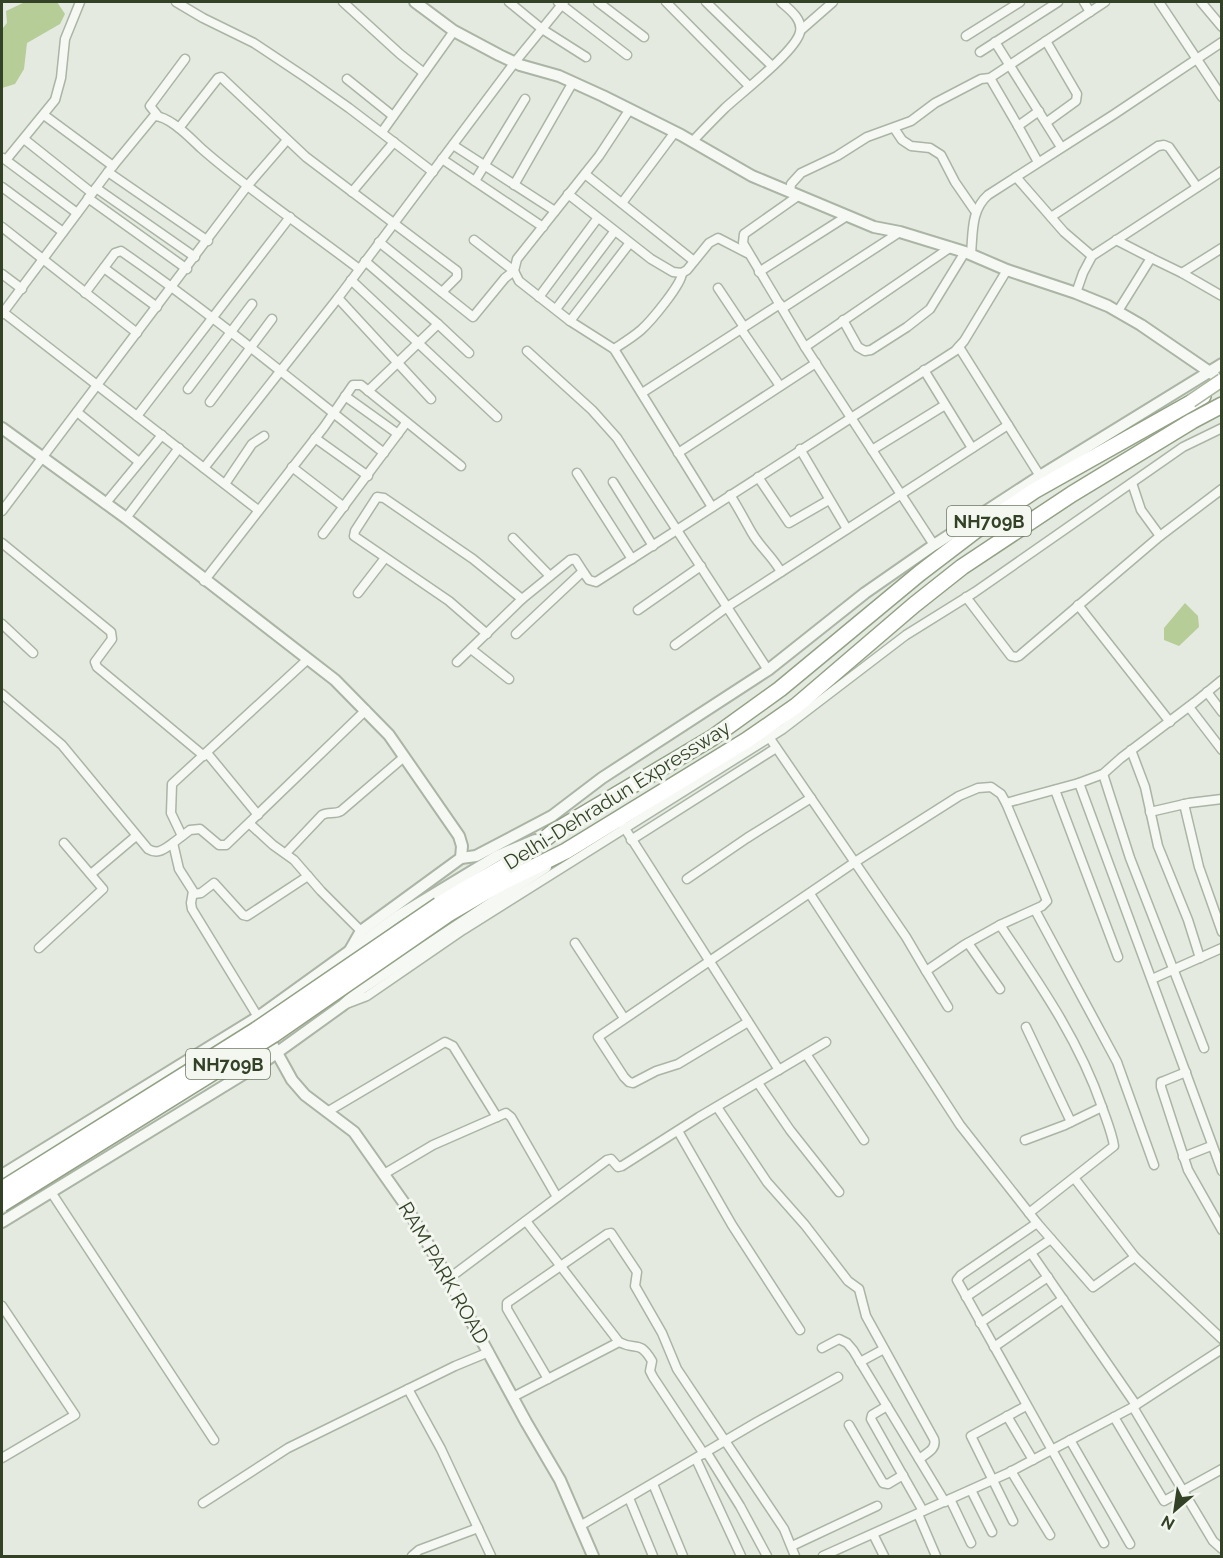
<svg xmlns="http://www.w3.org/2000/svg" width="1223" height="1558" font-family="Raleway,sans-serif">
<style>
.water{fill:#b6cd98}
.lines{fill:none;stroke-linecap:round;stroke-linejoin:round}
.minor-casing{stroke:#abb4a5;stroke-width:11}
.tertiary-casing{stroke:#abb4a5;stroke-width:14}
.motorway-casing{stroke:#93a286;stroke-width:18}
.minor{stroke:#f5f8f3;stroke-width:8}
.tertiary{stroke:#f5f8f3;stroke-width:10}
.motorway{stroke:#fff;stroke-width:15}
.primary-bridge-casing{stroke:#aab79e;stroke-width:15;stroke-linecap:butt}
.motorway-bridge-casing{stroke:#93a286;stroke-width:18;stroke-linecap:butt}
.primary-bridge{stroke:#fff;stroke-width:12}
.motorway-bridge{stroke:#fff;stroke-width:15}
.labels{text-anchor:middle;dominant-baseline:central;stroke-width:6;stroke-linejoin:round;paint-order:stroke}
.shield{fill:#f3f7ef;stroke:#6d7863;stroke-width:1.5}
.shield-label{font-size:18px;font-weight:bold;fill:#334227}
.street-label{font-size:20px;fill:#334227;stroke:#f3f7ef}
</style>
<rect width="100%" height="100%" fill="#e4eae0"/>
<g class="water">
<path d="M 25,2 L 57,2 L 65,14 L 60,24 L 27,43 L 24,69 L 15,84 L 2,88 L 2,29 L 7,23 L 6,11 Z"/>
<path d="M 1185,603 L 1198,616 L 1199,627 L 1179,646 L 1164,640 L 1164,628 Z"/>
</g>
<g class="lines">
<g class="minor-casing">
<g id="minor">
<path d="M 176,2 L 203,18 L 254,43 L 308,79 L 349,108 L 433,172"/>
<path d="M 343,2 L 400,54 L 424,73"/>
<path d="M 509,2 L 542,29 L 586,57"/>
<path d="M 558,2 L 627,55"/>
<path d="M 598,2 L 644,37"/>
<path d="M 666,2 L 749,86"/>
<path d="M 706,2 L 772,66"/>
<path d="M 1084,2 L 1090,12"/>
<path d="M 1159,2 L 1222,97"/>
<path d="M 1201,2 L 1222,27"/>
<path d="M 801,30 L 833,2"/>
<path d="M 966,36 L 1020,2"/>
<path d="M 1046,41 L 1077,94 L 1076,101 L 1047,122"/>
<path d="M 995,42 L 1061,147"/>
<path d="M 980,52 L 1058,2"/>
<path d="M 990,78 L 1018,126"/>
<path d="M 347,79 L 393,116"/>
<path d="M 630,109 L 599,156 L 517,259 L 514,271 L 519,281 L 570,321 L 614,349 L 712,507"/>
<path d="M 44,115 L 113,166"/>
<path d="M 158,116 L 150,106 L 185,59"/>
<path d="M 179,128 L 218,78 L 221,77 L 306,157 L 457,271 L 457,277 L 442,292"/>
<path d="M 894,128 L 902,140 L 911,146 L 930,148 L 941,155 L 955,182 L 975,211"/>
<path d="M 382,132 L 454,31"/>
<path d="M 24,139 L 92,193"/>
<path d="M 692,142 C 703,130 714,119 725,108 C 741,93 796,51 800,32 C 803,19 789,9 781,2"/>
<path d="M 453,145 L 555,211"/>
<path d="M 3,158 L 77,213"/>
<path d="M 442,159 L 543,227"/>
<path d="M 6,160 L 55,100 L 61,78 L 65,39 L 80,2"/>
<path d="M 1038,162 L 1018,126 L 1039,111"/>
<path d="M 108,172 L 208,241"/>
<path d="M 585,174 L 694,261"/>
<path d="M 1016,177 L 1064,232 L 1092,256"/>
<path d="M 475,181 L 525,99"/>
<path d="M 514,185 L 573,82"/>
<path d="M 2,187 L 63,232"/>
<path d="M 96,188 L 195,257"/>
<path d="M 352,192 L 394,142"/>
<path d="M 790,192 L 791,184 L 801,173 L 837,156 L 867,137 L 911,121 L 935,103 L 981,79 L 990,78 L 1105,2"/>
<path d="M 568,194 L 651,259 L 673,272 L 682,273 L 687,270 L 709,243 L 718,238 L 747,253"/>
<path d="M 798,196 L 744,234 L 743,243 L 805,347 L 934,545"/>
<path d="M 88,198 L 187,269"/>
<path d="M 622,203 L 675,132"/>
<path d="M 1051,217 L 1158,146 L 1164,145 L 1169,147 L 1197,187"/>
<path d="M 2,227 L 137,333"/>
<path d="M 1116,240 L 1151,258"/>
<path d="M 379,242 L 473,317 L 505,278 L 514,271 L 474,240"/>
<path d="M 971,254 C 973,232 971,210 988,195 L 1113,115 L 1222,42"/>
<path d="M 365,261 L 438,324 L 368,391"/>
<path d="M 104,268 L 157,307"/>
<path d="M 759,272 L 847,216"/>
<path d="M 1182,273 L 1222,248"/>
<path d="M 2,274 L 22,289"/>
<path d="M 351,280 L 497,417"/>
<path d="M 718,288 L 744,327"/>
<path d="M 85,293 L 115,253 L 121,251 C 212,314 297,385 384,453"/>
<path d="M 1076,293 L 1083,273 L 1092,256 L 1222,171"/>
<path d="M 539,297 L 597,219"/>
<path d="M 338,298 L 431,399"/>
<path d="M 783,308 L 900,232"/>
<path d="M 556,309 L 614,232"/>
<path d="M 1118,311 L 1151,258 L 1182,273 L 1222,296"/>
<path d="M 3,312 L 258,510"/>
<path d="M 2,314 L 108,172 L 154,116 C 170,116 191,139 202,149 C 251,192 307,229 359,269"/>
<path d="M 843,320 L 858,347 L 865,351 L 871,350 L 907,327 L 930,309 L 965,252"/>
<path d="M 570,321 L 629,244"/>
<path d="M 438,324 L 469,353"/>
<path d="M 741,329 L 780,386"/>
<path d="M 805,347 L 951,247"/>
<path d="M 959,347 L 1040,476"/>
<path d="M 614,349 C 623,343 633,337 641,330 C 651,321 682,284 682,273"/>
<path d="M 527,351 L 592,410 L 617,438 L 768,670"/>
<path d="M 924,370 L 972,448"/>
<path d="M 188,389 L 252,304"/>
<path d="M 642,393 L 780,304"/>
<path d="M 345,396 L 398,434"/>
<path d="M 210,402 L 272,319"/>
<path d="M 77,412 L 139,462"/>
<path d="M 137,416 L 290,217"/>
<path d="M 315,438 L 368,476"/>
<path d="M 800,449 L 847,529"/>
<path d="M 872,450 L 945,405"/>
<path d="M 678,453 L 816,363"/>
<path d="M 292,467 L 344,507"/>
<path d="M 204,468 L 338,298 L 515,62 L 564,2"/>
<path d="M 577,473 L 632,559"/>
<path d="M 758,477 L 789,523 L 829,500"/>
<path d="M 613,482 L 653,546"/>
<path d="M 225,484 L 252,444 L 264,436"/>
<path d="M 730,495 C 739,509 744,519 752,533 C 760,547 773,557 781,572"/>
<path d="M 105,504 L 162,435"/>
<path d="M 2,511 L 248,185 L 287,140"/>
<path d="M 126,518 L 179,448"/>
<path d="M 323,534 L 406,423"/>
<path d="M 1160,536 L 1222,489"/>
<path d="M 513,538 L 550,576"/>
<path d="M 2,543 L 111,632 L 112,639 L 95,662 L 97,667 L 204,756"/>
<path d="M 204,581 L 324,427 L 353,385 L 361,385 L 461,466"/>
<path d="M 358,593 L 385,558"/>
<path d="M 966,597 L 1011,656 L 1016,657 L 1019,656 L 1160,536 L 1141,510 L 1132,483"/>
<path d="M 1078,605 L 1170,722"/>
<path d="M 638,610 L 701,566"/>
<path d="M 2,624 L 33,653"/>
<path d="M 487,634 L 449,601 L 354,536 L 355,531 L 377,497 L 384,498 L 473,559 L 522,599"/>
<path d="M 516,634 L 580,574 L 584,573 L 589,580 L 596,582 L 955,351 L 964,341 L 1007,270"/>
<path d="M 675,645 L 727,607 L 1008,425"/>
<path d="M 471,649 L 509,679"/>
<path d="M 457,662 L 522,599 L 570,560 L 575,559 L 584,573"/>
<path d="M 1222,680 L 1195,702 L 1121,758 L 1103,774 L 1079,783 L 1222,1171"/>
<path d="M 1207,692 L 1222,712"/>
<path d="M 2,694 L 62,745 L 148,849 C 158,855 164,849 173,843 L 179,869 L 193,891 L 191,903 L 192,909 L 258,1017"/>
<path d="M 1189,707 L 1222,750"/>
<path d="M 769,737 L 906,937 L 926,971 L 964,945 L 1000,925 C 1039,983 1079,1040 1102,1107 C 1106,1119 1112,1133 1114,1146 L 1029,1213"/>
<path d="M 1131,750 L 1145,787 L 1158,846 L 1188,920 L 1200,958"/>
<path d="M 207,753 L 258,815"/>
<path d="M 1103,774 L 1130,858 L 1204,1048"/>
<path d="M 1055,790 L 1118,957"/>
<path d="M 1006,803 L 1079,783"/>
<path d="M 1184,804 L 1199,867 L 1222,932"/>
<path d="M 1150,812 L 1189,803 L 1222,799"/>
<path d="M 250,824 L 273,845 L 294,860 L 321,891 L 361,931"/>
<path d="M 624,827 L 779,1070"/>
<path d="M 182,836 L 171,813 L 172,784 L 308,659"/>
<path d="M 631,840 L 776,748"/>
<path d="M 173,843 L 190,830 L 200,829 L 219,845 L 226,845 L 366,710"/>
<path d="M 286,853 L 322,815 C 329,811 334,815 341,811 L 404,757"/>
<path d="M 91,874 L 136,836"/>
<path d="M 687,879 L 747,838 L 811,798"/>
<path d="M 194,894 L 201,893 L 214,883 L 243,915 L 247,916 L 308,876"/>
<path d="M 810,894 L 960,1125 L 1037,1223 L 961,1275 L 957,1280 L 1104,1543"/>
<path d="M 1035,910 L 1117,1062 L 1154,1165"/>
<path d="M 575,943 L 624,1018"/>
<path d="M 968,943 L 1000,989"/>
<path d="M 39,948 L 103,889 L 64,843"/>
<path d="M 926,971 L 948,1007"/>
<path d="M 1152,979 L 1222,948"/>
<path d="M 346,1004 L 367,996 L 463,930 L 783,729 L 906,635 L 975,592 L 1183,447 L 1222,428"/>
<path d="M 748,1022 L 678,1064 L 656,1071 L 633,1083 L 629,1082 L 624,1077 L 598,1037 L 855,862 L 959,796 L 978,788 L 991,787 L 1001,794 L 1006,803 L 1047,901 L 1042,906 L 1000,925"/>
<path d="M 1026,1027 L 1071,1122"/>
<path d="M 806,1054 L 864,1140"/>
<path d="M 1186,1072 L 1164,1081 L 1161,1082 L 1161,1087 L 1188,1170 L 1222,1230"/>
<path d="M 758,1083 L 790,1130 L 839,1192"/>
<path d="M 717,1107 L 767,1182 L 805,1225 L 848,1281 L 859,1289 L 866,1316 L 934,1439 C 937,1449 927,1453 919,1459 L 945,1502"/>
<path d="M 327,1112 L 445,1042 L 453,1046 L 497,1117"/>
<path d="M 678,1131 L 732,1225 L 800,1330"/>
<path d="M 1025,1140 L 1065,1125 L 1102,1107"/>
<path d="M 1183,1157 L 1211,1146"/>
<path d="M 384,1174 L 433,1145 L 506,1113 L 511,1117 L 557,1197"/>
<path d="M 1075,1179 L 1135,1257 L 1222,1339"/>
<path d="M 51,1192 L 214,1440"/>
<path d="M 526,1221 L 619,1342 C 636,1351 639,1339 652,1361 L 650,1371 L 653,1377 L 704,1454"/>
<path d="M 1051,1239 L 1093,1287 L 1135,1257"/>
<path d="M 1031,1253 L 1136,1405"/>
<path d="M 448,1279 L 607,1160 L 611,1159 L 618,1167 L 622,1166 L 699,1117 L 826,1042"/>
<path d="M 966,1297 L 1051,1239 L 1037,1223"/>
<path d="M 2,1306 L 75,1415 L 2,1458"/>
<path d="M 980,1323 L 1048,1277"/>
<path d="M 994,1347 L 1063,1299"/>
<path d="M 822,1348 L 839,1339 L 847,1343 L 853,1350 L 919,1459"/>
<path d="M 860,1362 L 884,1349"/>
<path d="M 548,1379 L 507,1309 L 507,1303 L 607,1234 L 611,1233 L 637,1272 L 635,1286 L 662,1333 L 677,1369 L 784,1529 L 795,1556"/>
<path d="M 408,1389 L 441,1449 L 491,1556"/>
<path d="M 513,1397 L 619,1342"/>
<path d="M 887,1406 L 872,1415 L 871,1419 L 923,1511"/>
<path d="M 1133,1407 L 1213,1541 L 1222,1549"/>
<path d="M 1007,1416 L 1033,1460"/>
<path d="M 1114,1417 L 1164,1501 L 1222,1469"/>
<path d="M 849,1425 L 883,1483 L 888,1484 L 903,1475"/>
<path d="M 1070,1440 L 1130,1544"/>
<path d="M 707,1453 L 740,1506 L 767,1556"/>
<path d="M 696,1459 L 741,1556"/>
<path d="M 1011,1471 L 1050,1535"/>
<path d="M 653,1484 L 683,1556"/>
<path d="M 971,1490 L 992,1532"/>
<path d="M 629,1498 L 653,1556"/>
<path d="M 950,1499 L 971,1543"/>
<path d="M 203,1503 L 288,1448 L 455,1366 L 489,1352"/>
<path d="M 918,1514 L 936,1556"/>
<path d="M 1013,1521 L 971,1436 L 1026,1406"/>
<path d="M 580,1526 L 757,1422 L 838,1377"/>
<path d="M 873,1534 L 884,1556"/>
<path d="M 792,1546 L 877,1506"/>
<path d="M 412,1556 L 419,1550 L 478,1528"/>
<path d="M 823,1556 L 1008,1473 L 1133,1407 L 1222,1349"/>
</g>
</g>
<g class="tertiary-casing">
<g id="tertiary">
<path d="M 415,2 L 454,31 L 499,55 L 520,65 L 559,76 L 603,96 L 681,135 L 752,176 L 874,227 L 900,232 L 965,252 L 1007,270 L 1076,293 L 1108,306 L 1141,325 L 1214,375"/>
<path d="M 2,428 L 126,518 L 335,680 L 389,735 L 459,836 L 462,846 L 461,858 L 361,931 L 349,952"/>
<path d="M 461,858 L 476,856 L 552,816 L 602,778 L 768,670 L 865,593 L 934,545 L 1040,476 L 1222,364"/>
<path d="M 266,1033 L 292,1080 L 305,1095 L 354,1132 L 404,1203 L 445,1273 L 526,1422 L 560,1480 L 593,1556"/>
<path d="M 2,1175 L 258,1017 L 398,916 L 497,856 L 535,840"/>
<path d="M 2,1222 L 268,1059 L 343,1005 L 361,989 L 546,867"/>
</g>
</g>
<g class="motorway-casing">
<g id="motorway">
<path d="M 439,905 C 477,880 519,862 552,833 L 712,738 L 780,689 L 920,573 L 975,531 L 1034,491 L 1203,396"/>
<path d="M 448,914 L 501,883 L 566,851 L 747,740 L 796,706 L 914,605 L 962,567 L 1072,494 L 1192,421 L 1222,405"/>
</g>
</g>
<use href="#minor" class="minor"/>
<use href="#tertiary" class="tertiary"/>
<use href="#motorway" class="motorway"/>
<g class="primary-bridge-casing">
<path id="primary-bridge" d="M 1191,401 L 1222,380"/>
</g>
<g class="motorway-bridge-casing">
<g id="motorway-bridge">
<path d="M 2,1189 L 256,1030 L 439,905"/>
<path d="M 2,1204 L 273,1035 L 448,914"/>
</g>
</g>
<use href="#primary-bridge" class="primary-bridge"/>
<use href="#motorway-bridge" class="motorway-bridge"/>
</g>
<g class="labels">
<g class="shield">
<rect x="947" y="506" width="84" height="30" rx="4.5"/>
<rect x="186" y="1049" width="84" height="30" rx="4.5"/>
</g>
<g class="shield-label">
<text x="989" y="521">NH709B</text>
<text x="228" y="1064">NH709B</text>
</g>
<g class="street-label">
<text transform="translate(617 795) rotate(-32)">Delhi-Dehradun Expressway</text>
<text transform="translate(444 1273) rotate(60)">RAM PARK ROAD</text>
</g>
</g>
<rect width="1223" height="1558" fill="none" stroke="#334227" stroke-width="6"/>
<g transform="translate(1175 1510) rotate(209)" stroke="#f3f7ef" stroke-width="4.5" paint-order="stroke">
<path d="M0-4.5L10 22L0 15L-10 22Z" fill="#334227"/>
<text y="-9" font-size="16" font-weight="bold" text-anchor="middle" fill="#334227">N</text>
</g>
</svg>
